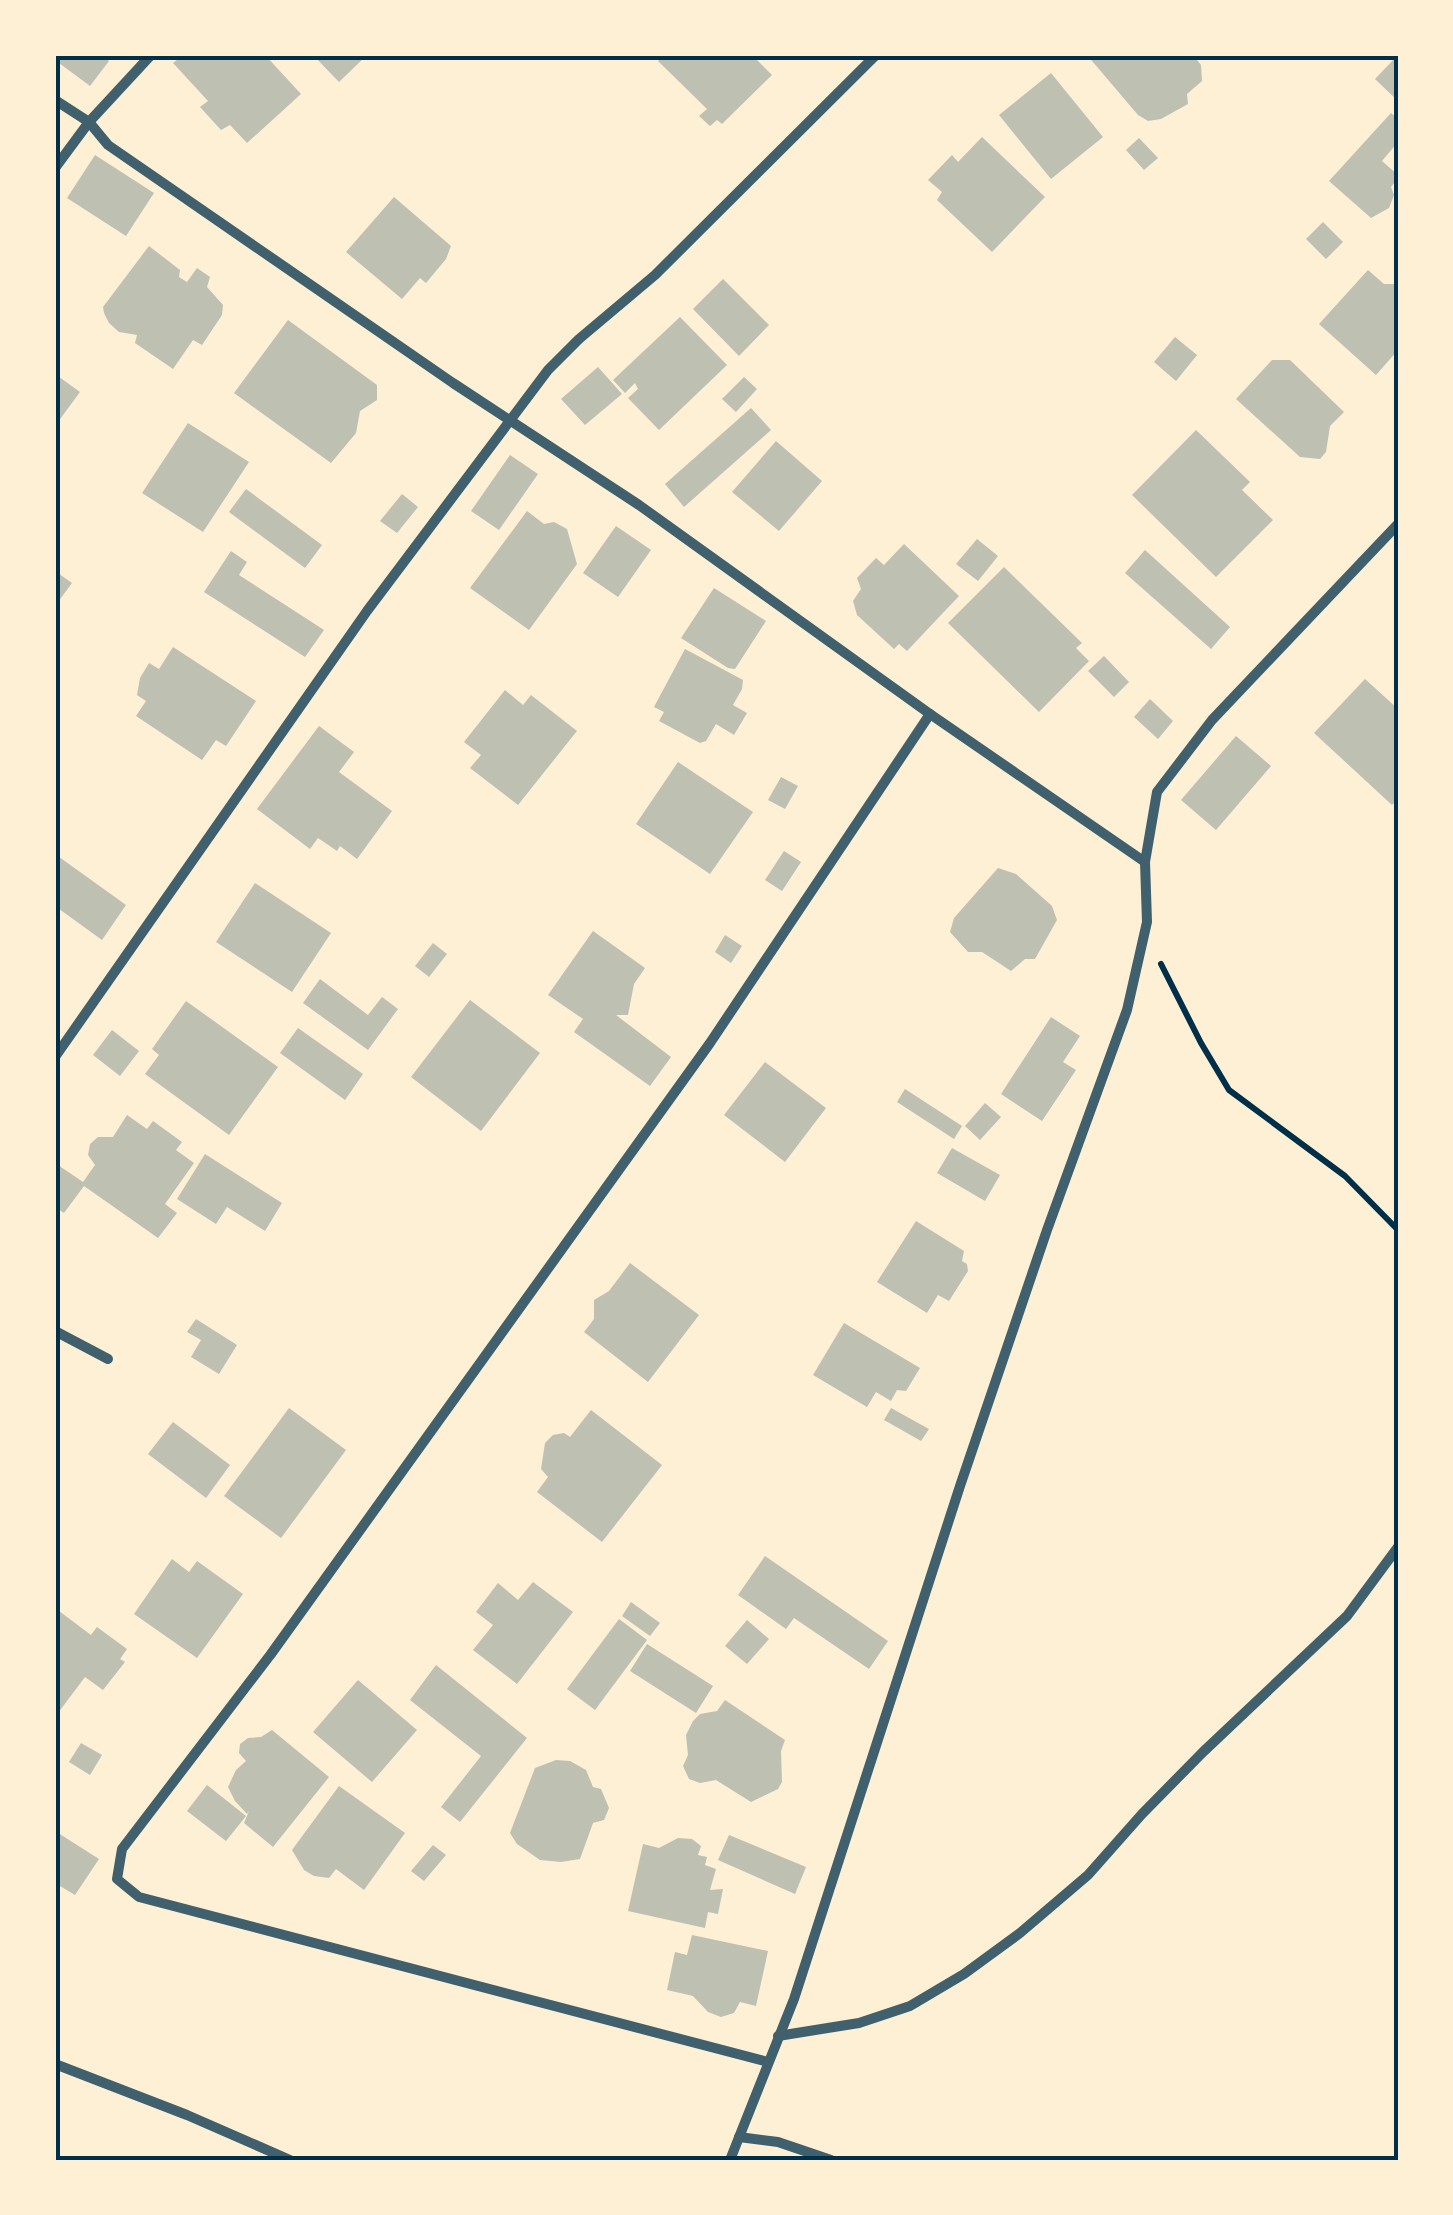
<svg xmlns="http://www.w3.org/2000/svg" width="1453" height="2215" font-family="Quicksand,sans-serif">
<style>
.building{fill:#bec0b2}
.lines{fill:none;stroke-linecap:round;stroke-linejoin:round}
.path{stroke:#003049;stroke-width:6}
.minor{stroke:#3f606c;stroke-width:10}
.neatline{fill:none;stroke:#003049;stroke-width:4}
</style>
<rect width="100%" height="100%" fill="#fdf0d5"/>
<g class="building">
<path d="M 55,55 L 101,55 L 109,61 L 90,86 L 55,60 Z"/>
<path d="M 183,55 L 265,55 L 301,94 L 247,143 L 230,125 L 221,130 L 200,107 L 208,101 L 173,63 Z"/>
<path d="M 313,55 L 367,55 L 339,82 Z"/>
<path d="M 664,55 L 752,55 L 772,75 L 722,124 L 717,120 L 710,126 L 699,116 L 707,109 L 658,61 Z"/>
<path d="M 1087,55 L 1193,55 L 1201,65 L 1202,81 L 1187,94 L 1188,104 L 1161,119 L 1148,121 L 1138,115 Z"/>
<path d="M 1398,55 L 1398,101 L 1375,79 Z"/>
<path d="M 1051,73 L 1103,137 L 1051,179 L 999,115 Z"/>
<path d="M 1391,113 L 1398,119 L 1398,142 L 1382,161 L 1398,175 L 1398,178 L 1391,187 L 1394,195 L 1389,208 L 1371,218 L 1329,181 Z"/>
<path d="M 982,137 L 1045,197 L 992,252 L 937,200 L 942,192 L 928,180 L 952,155 L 958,162 Z"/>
<path d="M 1139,138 L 1158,158 L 1144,170 L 1126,150 Z"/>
<path d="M 95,155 L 154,193 L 126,236 L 67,198 Z"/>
<path d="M 394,197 L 451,246 L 446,259 L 426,283 L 420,278 L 402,299 L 346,252 Z"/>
<path d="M 1323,222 L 1343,242 L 1326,259 L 1306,239 Z"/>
<path d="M 149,246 L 180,270 L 179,277 L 187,282 L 197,268 L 210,277 L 207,287 L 223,305 L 222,315 L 202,345 L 193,340 L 173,369 L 135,343 L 137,335 L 119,332 L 109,323 L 104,313 L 103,307 Z"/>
<path d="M 1368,270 L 1384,284 L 1398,284 L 1398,350 L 1376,375 L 1319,324 Z"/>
<path d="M 723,279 L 769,325 L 739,356 L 693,309 Z"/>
<path d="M 680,317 L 727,365 L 659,430 L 628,398 L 638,389 L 635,383 L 625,393 L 613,380 Z"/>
<path d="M 288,320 L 377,385 L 377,400 L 360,411 L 356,433 L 331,463 L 234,393 Z"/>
<path d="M 1175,337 L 1197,355 L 1176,381 L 1154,362 Z"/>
<path d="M 1272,360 L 1290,360 L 1344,412 L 1330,426 L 1326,452 L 1320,459 L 1300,457 L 1236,399 Z"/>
<path d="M 598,367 L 622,394 L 585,425 L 561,399 Z"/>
<path d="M 55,374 L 80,392 L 55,426 Z"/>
<path d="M 744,377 L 757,389 L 736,412 L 722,399 Z"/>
<path d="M 751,408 L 771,430 L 684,507 L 665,484 Z"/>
<path d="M 188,423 L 249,462 L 203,532 L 142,493 Z"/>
<path d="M 1196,430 L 1250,482 L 1242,490 L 1273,520 L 1216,577 L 1132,495 Z"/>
<path d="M 776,441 L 822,481 L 779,531 L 732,492 Z"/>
<path d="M 510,455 L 538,474 L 499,530 L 471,511 Z"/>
<path d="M 246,489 L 322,545 L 305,568 L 229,512 Z"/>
<path d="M 402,494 L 418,507 L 397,533 L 380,521 Z"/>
<path d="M 527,511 L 544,524 L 554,522 L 567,529 L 577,564 L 529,630 L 470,588 Z"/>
<path d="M 616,526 L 651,550 L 618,597 L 583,573 Z"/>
<path d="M 977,539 L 998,556 L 978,581 L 956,564 Z"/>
<path d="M 904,544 L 959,596 L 907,651 L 899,644 L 894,649 L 857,615 L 853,601 L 861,589 L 857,578 L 876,558 L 884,565 Z"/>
<path d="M 1145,550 L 1230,627 L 1211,649 L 1125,573 Z"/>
<path d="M 231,551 L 247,562 L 239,575 L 324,630 L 305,657 L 204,592 Z"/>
<path d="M 1004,567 L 1082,643 L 1076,648 L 1089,661 L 1039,712 L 948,623 Z"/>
<path d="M 55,571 L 72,583 L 55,606 Z"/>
<path d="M 714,588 L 766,621 L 735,669 L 728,668 L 681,638 Z"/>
<path d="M 173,647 L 256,701 L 226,746 L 216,740 L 202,760 L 136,716 L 146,701 L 137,695 L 140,678 L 149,663 L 159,669 Z"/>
<path d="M 685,649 L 743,680 L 742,689 L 733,705 L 747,713 L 734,735 L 716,724 L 706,741 L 700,743 L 659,721 L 664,712 L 654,707 Z"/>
<path d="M 1104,656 L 1129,682 L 1114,697 L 1088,671 Z"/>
<path d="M 1365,679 L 1398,709 L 1398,799 L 1392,805 L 1314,733 Z"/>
<path d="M 505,690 L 523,705 L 531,695 L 577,731 L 518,805 L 470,768 L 481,755 L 464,742 Z"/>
<path d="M 1150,699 L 1173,721 L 1158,739 L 1134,717 Z"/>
<path d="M 319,726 L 354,752 L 339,772 L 392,811 L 357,859 L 340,846 L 337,851 L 318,838 L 310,849 L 257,809 Z"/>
<path d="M 1236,736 L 1271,766 L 1216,830 L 1181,800 Z"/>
<path d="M 678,762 L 753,812 L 710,874 L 636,824 Z"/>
<path d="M 781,777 L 798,786 L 785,809 L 768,800 Z"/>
<path d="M 784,851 L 801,862 L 782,891 L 765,880 Z"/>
<path d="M 55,854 L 126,905 L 102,940 L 55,906 Z"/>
<path d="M 998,868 L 1016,874 L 1052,906 L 1057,920 L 1035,959 L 1025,959 L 1011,971 L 982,952 L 968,952 L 950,932 L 954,918 Z"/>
<path d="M 255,883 L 331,933 L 292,992 L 216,942 Z"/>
<path d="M 593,931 L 645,968 L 634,984 L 628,1015 L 616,1015 L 671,1057 L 650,1086 L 574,1032 L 583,1019 L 548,995 Z"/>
<path d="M 725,935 L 742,946 L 731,963 L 715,952 Z"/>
<path d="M 433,943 L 447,954 L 429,977 L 415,966 Z"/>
<path d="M 320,979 L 368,1015 L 382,997 L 398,1009 L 368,1050 L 303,1003 Z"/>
<path d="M 470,1000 L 540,1053 L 481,1131 L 411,1077 Z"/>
<path d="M 186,1001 L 278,1067 L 229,1135 L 145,1074 L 159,1055 L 152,1049 Z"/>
<path d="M 1051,1017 L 1080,1036 L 1063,1062 L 1076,1070 L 1042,1121 L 1001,1094 Z"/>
<path d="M 298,1028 L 363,1074 L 345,1100 L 280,1053 Z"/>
<path d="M 112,1030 L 139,1051 L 120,1076 L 93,1055 Z"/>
<path d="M 765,1062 L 826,1108 L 785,1162 L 724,1115 Z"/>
<path d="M 905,1089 L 962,1126 L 954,1139 L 897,1102 Z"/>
<path d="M 985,1103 L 1001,1117 L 980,1140 L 965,1126 Z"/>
<path d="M 127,1115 L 147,1129 L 153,1121 L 182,1142 L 176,1150 L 194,1163 L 165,1204 L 177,1213 L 158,1238 L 84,1186 L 64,1213 L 55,1207 L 55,1163 L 83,1182 L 95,1165 L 88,1155 L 90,1144 L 98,1137 L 113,1137 Z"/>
<path d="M 952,1148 L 1000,1175 L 985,1201 L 937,1173 Z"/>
<path d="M 205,1154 L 282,1203 L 265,1231 L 227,1207 L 216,1224 L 177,1199 Z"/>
<path d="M 916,1221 L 964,1251 L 962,1261 L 967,1264 L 968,1271 L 949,1301 L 938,1295 L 927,1313 L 877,1282 Z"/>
<path d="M 630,1263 L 699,1315 L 648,1382 L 584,1332 L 594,1319 L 594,1300 L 609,1291 Z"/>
<path d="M 196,1319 L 237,1345 L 219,1374 L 191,1357 L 201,1340 L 187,1332 Z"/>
<path d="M 844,1323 L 920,1368 L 906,1391 L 897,1390 L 891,1401 L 876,1392 L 867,1407 L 813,1375 Z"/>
<path d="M 289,1408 L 346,1450 L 281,1538 L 224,1496 Z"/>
<path d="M 891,1408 L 929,1429 L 921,1441 L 884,1420 Z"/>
<path d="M 591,1410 L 662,1465 L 602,1542 L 537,1492 L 548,1477 L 541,1469 L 545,1443 L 553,1435 L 564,1433 L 570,1437 Z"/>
<path d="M 173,1422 L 230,1465 L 206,1498 L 148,1454 Z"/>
<path d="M 765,1556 L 888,1641 L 869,1669 L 794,1618 L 786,1629 L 738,1595 Z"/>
<path d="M 172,1559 L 189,1572 L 197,1561 L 243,1594 L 197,1658 L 134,1614 Z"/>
<path d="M 533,1582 L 573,1612 L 517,1684 L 473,1650 L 493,1625 L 476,1612 L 498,1583 L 518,1600 Z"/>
<path d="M 631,1602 L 660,1623 L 650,1636 L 622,1616 Z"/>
<path d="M 55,1608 L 91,1635 L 97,1627 L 127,1649 L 120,1659 L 125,1662 L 103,1690 L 85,1677 L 55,1717 Z"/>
<path d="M 619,1619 L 647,1640 L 595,1710 L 567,1689 Z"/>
<path d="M 747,1620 L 769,1639 L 747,1664 L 725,1646 Z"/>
<path d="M 647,1644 L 713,1686 L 696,1713 L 630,1671 Z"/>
<path d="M 436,1665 L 527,1738 L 460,1822 L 441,1807 L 481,1756 L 410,1700 Z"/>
<path d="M 358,1680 L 417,1730 L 372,1782 L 313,1732 Z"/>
<path d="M 725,1700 L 785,1740 L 781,1751 L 782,1782 L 778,1789 L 751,1802 L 716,1780 L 700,1783 L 689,1779 L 683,1766 L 688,1755 L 686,1735 L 693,1721 L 700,1714 L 717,1711 Z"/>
<path d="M 272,1730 L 329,1777 L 273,1847 L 244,1823 L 249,1811 L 247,1814 L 235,1801 L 228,1787 L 236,1770 L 246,1761 L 239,1753 L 240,1744 L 248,1738 L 261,1737 Z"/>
<path d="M 81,1743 L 102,1755 L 90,1775 L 69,1762 Z"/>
<path d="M 556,1760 L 570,1761 L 586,1770 L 593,1787 L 601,1789 L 609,1808 L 604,1820 L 593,1823 L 580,1859 L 561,1862 L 540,1860 L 517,1844 L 510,1833 L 535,1768 Z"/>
<path d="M 207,1785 L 246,1816 L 226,1841 L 187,1811 Z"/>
<path d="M 339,1786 L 405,1833 L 364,1890 L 336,1869 L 329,1878 L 314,1876 L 304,1870 L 292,1850 Z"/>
<path d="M 55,1831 L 99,1859 L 75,1895 L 55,1883 Z"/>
<path d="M 729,1835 L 806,1867 L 795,1894 L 718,1860 Z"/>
<path d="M 678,1838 L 692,1839 L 701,1846 L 698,1855 L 707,1857 L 705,1865 L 716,1869 L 710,1890 L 723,1889 L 718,1914 L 708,1912 L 705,1928 L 628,1911 L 643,1844 L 659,1848 Z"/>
<path d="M 433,1845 L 446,1855 L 424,1881 L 411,1871 Z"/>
<path d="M 692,1935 L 768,1951 L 756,2006 L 740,2002 L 734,2013 L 721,2017 L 708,2012 L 693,1996 L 667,1990 L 675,1952 L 687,1955 Z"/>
</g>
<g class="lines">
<path class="path" d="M 1161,964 L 1201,1043 L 1229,1090 L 1345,1176 L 1398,1230"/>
<g class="minor">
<path d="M 55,100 L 89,122 L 108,145 L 453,383 L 639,505 L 930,714 L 1145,862"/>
<path d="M 55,168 L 89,122 L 151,55"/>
<path d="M 55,1057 L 367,611 L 548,370 L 579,339 L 655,275 L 876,55"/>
<path d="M 55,1331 L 108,1359"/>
<path d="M 778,2036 L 859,2023 L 910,2006 L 964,1974 L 1020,1933 L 1088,1875 L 1142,1814 L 1203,1752 L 1347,1616 L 1398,1547"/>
<path d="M 768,2062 L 139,1897 L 117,1879 L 122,1849 L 271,1654 L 710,1043 L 930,714"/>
<path d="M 55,2064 L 187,2115 L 290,2160"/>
<path d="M 739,2137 L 778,2142 L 831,2160"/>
<path d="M 730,2160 L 794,1999 L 960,1486 L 1047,1230 L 1127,1010 L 1147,922 L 1145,862 L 1157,792 L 1212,720 L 1398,524"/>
</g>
</g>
<rect width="1453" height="2215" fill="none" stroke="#fdf0d5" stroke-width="115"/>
<rect x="58" y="58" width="1338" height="2100" class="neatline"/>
</svg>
